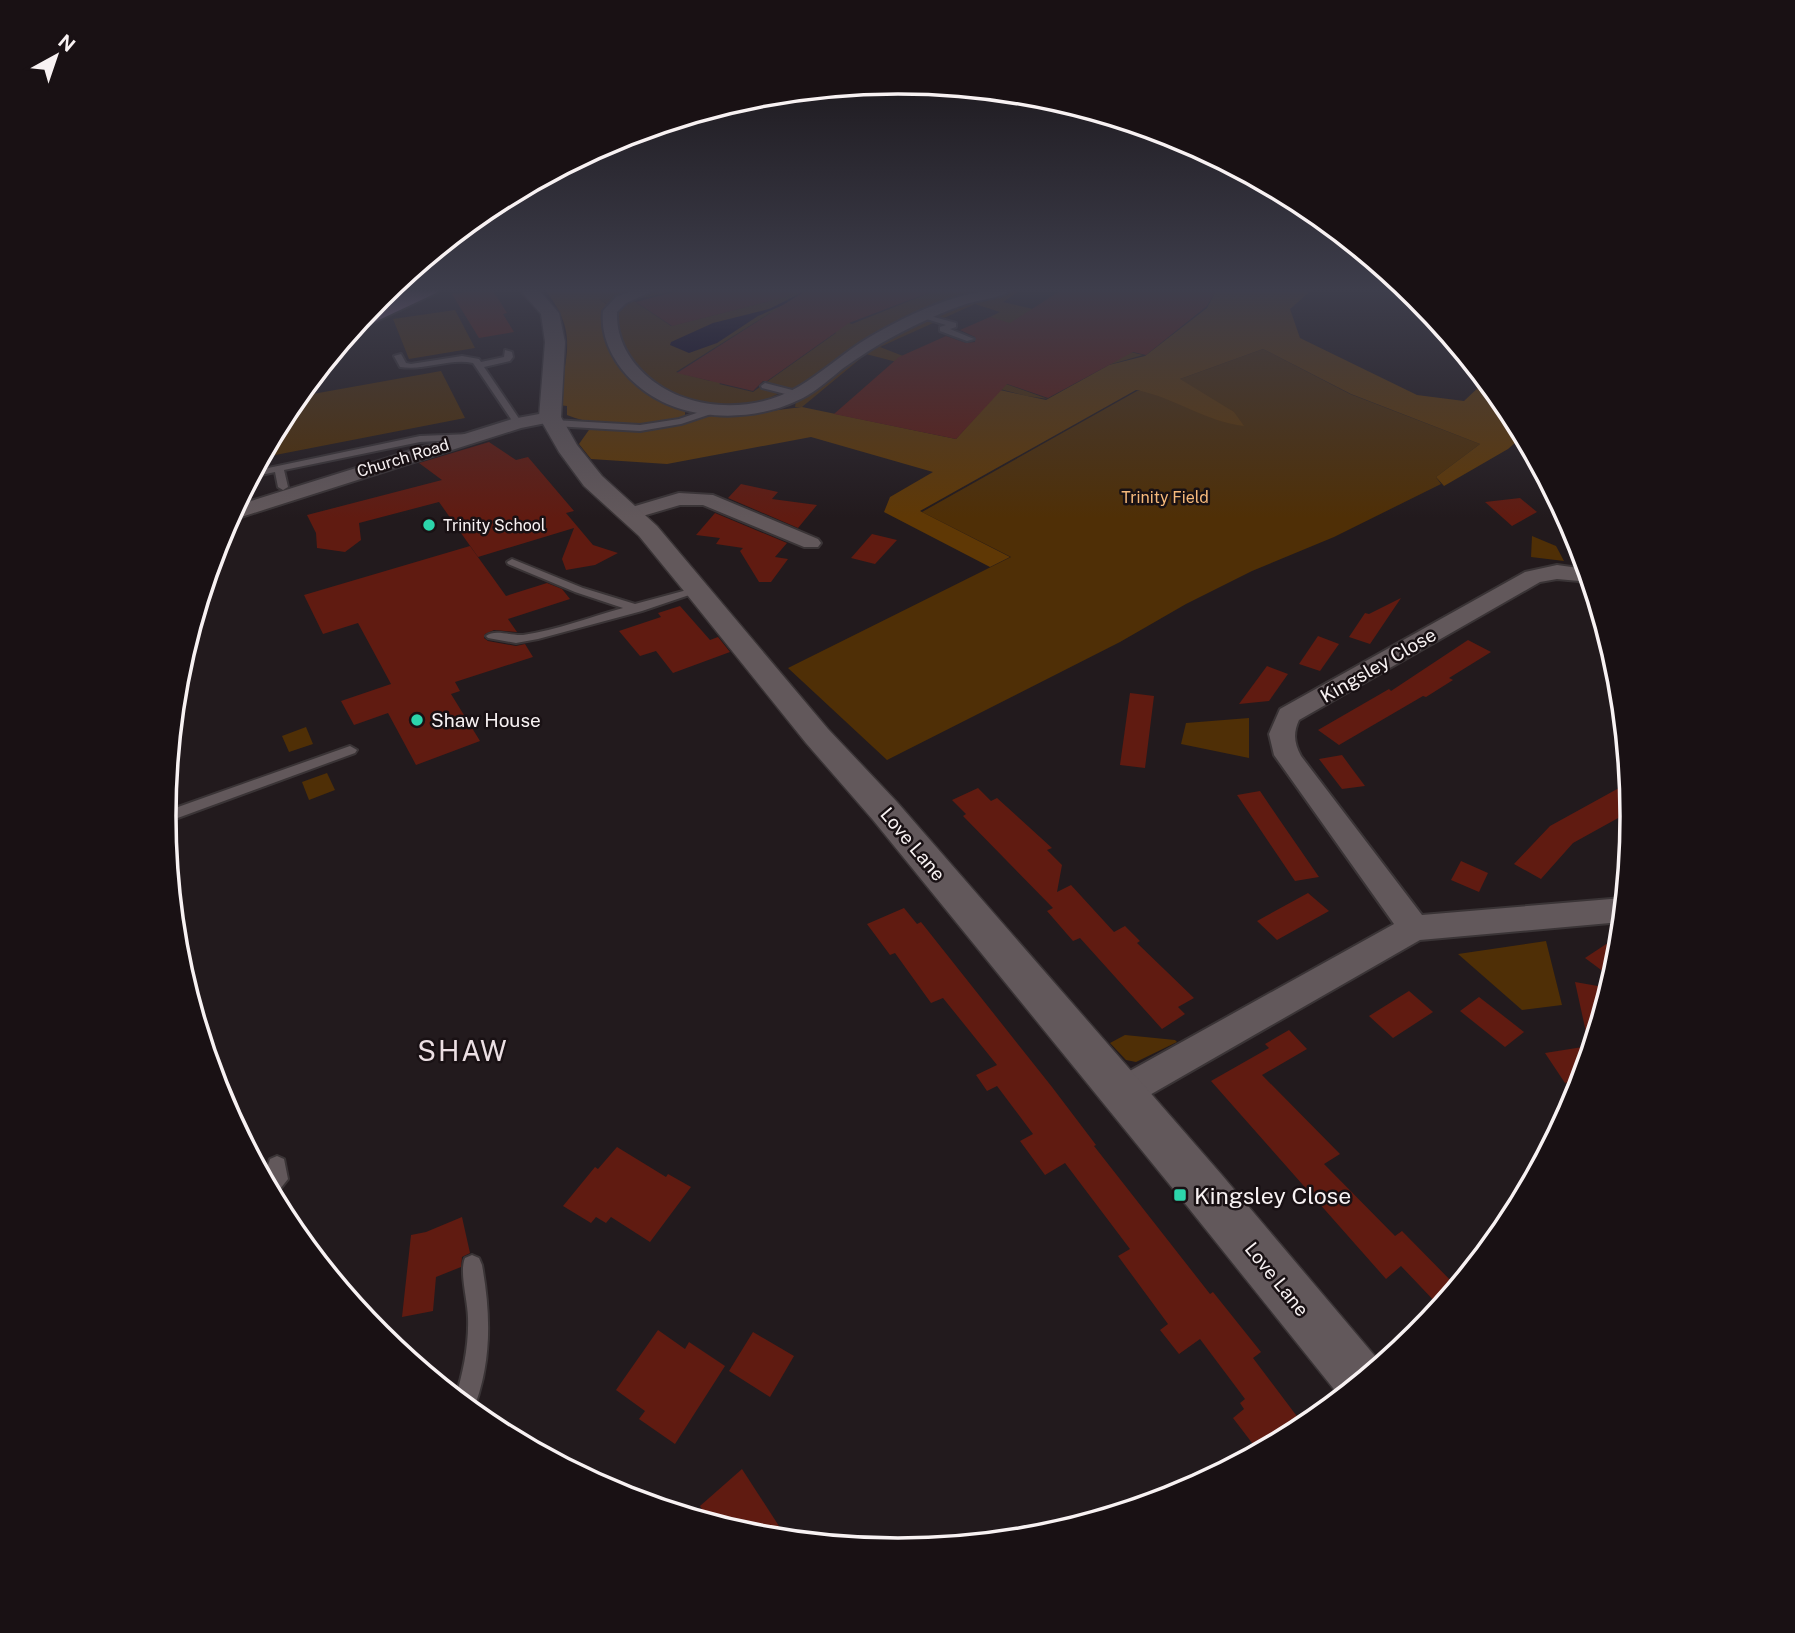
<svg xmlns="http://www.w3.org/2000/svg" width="1795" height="1633" font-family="'Public Sans',sans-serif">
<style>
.green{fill:#4f2f06}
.forest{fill:#5f3805}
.water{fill:#060021}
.building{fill:#601b11}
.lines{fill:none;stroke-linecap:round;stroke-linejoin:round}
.service-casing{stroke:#3a3436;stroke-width:4}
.minor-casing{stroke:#3a3436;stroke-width:4}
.tertiary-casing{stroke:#3a3436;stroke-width:3}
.trunk-casing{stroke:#3a3436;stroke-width:4}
.service{fill:#62585b;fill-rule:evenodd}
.minor{fill:#62585b;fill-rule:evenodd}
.tertiary{fill:#62585b;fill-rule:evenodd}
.trunk{fill:#a67aac;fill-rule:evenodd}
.poi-dot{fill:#2cd5ab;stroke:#191114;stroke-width:2.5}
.labels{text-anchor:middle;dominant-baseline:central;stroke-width:5;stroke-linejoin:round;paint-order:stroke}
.far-street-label{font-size:16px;fill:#f8f2f3;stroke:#191114}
.far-park-label{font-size:16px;fill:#f6b97b;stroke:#191114}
.far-poi-label{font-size:16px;fill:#f8f2f3;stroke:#191114;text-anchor:start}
.street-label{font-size:19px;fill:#f8f2f3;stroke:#191114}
.poi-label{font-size:19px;fill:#f8f2f3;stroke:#191114;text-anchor:start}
.near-poi-label{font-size:23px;fill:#f8f2f3;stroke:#191114;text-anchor:start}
.near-quarter-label{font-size:28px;letter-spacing:2px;fill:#ece0e4;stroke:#191114}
.rim{fill:none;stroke:#f8f2f3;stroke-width:3.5}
</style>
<rect width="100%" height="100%" fill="#221a1d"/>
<g class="green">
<path d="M 599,289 L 683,289 L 643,298 L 635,294 L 610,306 L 599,299 L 603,293 Z"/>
<path d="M 755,289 L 830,289 L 795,302 L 793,317 L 770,313 L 676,372 L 710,381 L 723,372 L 732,375 L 719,384 L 753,392 L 760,387 L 782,392 L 757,404 L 742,407 L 674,399 L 623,357 L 610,315 L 630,298 L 636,299 L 634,301 L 671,326 L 766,302 Z"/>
<path d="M 939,289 L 1022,289 L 1003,302 L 1033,309 L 1110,347 L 1143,355 L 1108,365 L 990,317 L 1000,312 L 975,304 L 880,347 L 903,356 L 913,351 L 1048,399 L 1027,396 L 866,354 L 802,407 L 795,407 L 796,401 L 764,384 L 836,333 L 827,315 L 852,324 Z"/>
<path d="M 455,310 L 475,348 L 409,359 L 393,319 Z"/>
<path d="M 1263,349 L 1350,394 L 1480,444 L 1436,477 L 1441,484 L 1334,537 L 1252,571 L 1186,604 L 1120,642 L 887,760 L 788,668 L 1011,557 L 922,512 L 1137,391 L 1162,391 L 1180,379 Z"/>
<path d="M 441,371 L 465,418 L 260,458 L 287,408 L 296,397 Z"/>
<path d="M 1532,536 L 1556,546 L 1564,561 L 1531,557 Z"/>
<path d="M 1249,718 L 1249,758 L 1181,744 L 1186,723 Z"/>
<path d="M 306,727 L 313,744 L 289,752 L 282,736 Z"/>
<path d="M 327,773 L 335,790 L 309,800 L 302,782 Z"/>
<path d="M 1546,941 L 1562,1005 L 1522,1010 L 1458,954 Z"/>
<path d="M 1125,1035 L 1175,1040 L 1177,1042 L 1136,1062 L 1126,1060 L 1110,1043 Z"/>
</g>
<g class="forest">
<path d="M 544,289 L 598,289 L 603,293 L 599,299 L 610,307 L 614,349 L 685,410 L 685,416 C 650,435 601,428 567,415 L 567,406 L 559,405 C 565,355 580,333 544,289 Z"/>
<path d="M 1217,289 L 1313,289 L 1290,309 L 1300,338 L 1417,395 L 1464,401 L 1481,385 L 1466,364 L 1469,361 L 1508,409 L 1523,436 L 1508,449 L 1444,486 L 1436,477 L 1480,444 L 1351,394 L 1263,349 L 1180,379 L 1234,412 L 1244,426 C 1206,422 1174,397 1136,390 L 920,511 L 1010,557 L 990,567 L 884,512 L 890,497 L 933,472 L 811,437 L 667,464 L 591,459 L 579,444 L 591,427 L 640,429 L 715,411 L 762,412 L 802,407 L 956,439 L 1000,390 L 1046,400 L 1109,365 L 1145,356 L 1207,308 Z"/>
</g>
<path class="water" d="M 809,289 L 820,289 L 758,316 L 717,343 L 689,353 L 670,345 L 671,342 L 713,323 L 769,309 Z"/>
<g class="building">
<path d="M 492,289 L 507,313 L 503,314 L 514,332 L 479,338 L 452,294 Z"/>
<path d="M 684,289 L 788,289 L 789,296 L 672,326 L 636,302 Z"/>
<path d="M 808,289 L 936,290 L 849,323 L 767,381 L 763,381 L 753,391 L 677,373 Z"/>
<path d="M 1063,289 L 1217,289 L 1207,306 L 1146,355 L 1133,352 L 1048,398 L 1007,384 L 956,439 L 834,414 L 899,357 L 946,336 L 966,343 L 975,342 L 975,337 L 960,330 L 990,317 L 1010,323 Z"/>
<path d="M 489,442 L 516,460 L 528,457 L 574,511 L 566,513 L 593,545 L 618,553 L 595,565 L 566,570 L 562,559 L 574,528 L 478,557 L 439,502 L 359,523 L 361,540 L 345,552 L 317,548 L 316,533 L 307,515 L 442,480 L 419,463 Z"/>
<path d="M 741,484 L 778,492 L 772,499 L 817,505 L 798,528 L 728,498 Z"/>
<path d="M 1520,498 L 1537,512 L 1512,526 L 1485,502 Z"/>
<path d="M 715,513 L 787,543 L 775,557 L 788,559 L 771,582 L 759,582 L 740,551 L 743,548 L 716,544 L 720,538 L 696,535 Z"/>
<path d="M 872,534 L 897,540 L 875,564 L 851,558 Z"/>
<path d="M 470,546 L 506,596 L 547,583 L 562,589 L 570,599 L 508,619 L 517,632 L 494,630 L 485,634 L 484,638 L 488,641 L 516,646 L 525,644 L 533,657 L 455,682 L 460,691 L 451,694 L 480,741 L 416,765 L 388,713 L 354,725 L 341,701 L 391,684 L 358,623 L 323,634 L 304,595 Z"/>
<path d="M 1401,598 L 1370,644 L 1349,637 L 1365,613 L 1369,614 Z"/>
<path d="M 680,606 L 710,640 L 718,637 L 730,652 L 673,673 L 656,651 L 640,656 L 619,631 L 661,617 L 658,613 Z"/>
<path d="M 1318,636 L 1339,644 L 1320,671 L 1299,664 Z"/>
<path d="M 1468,640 L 1491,652 L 1449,678 L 1453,680 L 1426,697 L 1423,696 L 1339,745 L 1318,730 L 1389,689 L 1391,691 Z"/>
<path d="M 1267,666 L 1288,674 L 1269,701 L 1239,704 Z"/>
<path d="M 1130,693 L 1154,696 L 1145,768 L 1120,765 Z"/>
<path d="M 1342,755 L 1353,770 L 1365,786 L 1342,789 L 1319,759 Z"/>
<path d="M 1628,783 L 1631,807 L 1629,812 L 1573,843 L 1541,879 L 1514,864 L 1550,826 Z"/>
<path d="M 978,788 L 991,801 L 997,798 L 1052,848 L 1047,850 L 1062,865 L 1057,892 L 1071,885 L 1114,932 L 1125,926 L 1140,941 L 1137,943 L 1194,998 L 1178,1007 L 1185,1014 L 1162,1029 L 1080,938 L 1073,941 L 1047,911 L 1053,908 L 963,816 L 966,814 L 952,800 Z"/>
<path d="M 1260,791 L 1279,819 L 1319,877 L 1295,881 L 1237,795 Z"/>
<path d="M 1461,861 L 1488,873 L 1479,892 L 1451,880 Z"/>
<path d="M 1308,893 L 1329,911 L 1277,940 L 1257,921 Z"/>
<path d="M 904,908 L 917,924 L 921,922 L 1052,1087 L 1096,1145 L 1094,1146 L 1210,1294 L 1213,1292 L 1261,1352 L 1253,1358 L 1305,1427 L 1259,1452 L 1233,1418 L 1244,1409 L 1240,1403 L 1245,1399 L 1200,1339 L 1179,1354 L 1160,1330 L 1168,1324 L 1118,1256 L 1130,1249 L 1065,1163 L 1045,1175 L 1020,1141 L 1033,1134 L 997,1086 L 987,1091 L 976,1075 L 997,1065 L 943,998 L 931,1003 L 895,953 L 890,955 L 867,924 Z"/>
<path d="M 1620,935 L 1618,960 L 1612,978 L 1585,958 Z"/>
<path d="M 1575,982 L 1609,988 L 1581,1080 L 1565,1083 L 1545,1053 L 1589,1046 Z"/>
<path d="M 1409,991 L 1433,1012 L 1393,1038 L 1369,1016 Z"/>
<path d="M 1479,997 L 1501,1014 L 1524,1032 L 1505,1047 L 1460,1011 Z"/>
<path d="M 1289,1030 L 1307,1049 L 1262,1075 L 1340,1154 L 1324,1164 L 1395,1236 L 1402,1231 L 1457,1287 L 1440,1307 L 1401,1266 L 1386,1279 L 1211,1081 L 1269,1048 L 1265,1044 Z"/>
<path d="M 617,1147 L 666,1177 L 668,1174 L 691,1187 L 650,1242 L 611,1217 L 606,1223 L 596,1217 L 591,1223 L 563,1206 L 595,1167 L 598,1169 Z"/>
<path d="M 462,1217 L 470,1253 L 462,1257 L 461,1267 L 436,1277 L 433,1311 L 402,1317 L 411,1235 L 426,1232 Z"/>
<path d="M 658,1330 L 685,1349 L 689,1342 L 725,1366 L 675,1444 L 639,1419 L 645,1411 L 616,1390 Z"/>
<path d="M 753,1332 L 794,1356 L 770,1397 L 729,1371 Z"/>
<path d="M 742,1469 L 788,1540 L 754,1537 L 710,1523 L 700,1506 Z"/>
</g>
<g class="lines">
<g class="service-casing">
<g id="service">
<path d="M 923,314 L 956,323 L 956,327 L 950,329 L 974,339 L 967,341 L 940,331 L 940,327 L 946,325 L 923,318 Z"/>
<path d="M 505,350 L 512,352 L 513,357 L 510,361 L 484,367 L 522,423 L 518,426 L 515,425 L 473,363 C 449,358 425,371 400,367 L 394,356 L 401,354 L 406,363 L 411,364 L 462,356 L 479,359 L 481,362 L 504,357 Z"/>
<path d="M 765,383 L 800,392 L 801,394 L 797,397 L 762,388 L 761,386 Z"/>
<path d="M 714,407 L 717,408 L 717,412 L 681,424 L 640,431 L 554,426 L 550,423 L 554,420 L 640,425 L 679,419 Z"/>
<path d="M 471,434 L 474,435 L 474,439 L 420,442 L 284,470 L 288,487 L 283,490 L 278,487 L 275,472 L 251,477 L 254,471 L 420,436 Z"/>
<path d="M 512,559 L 583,588 L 635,604 L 698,587 L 704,590 L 642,611 L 538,639 L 516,643 L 488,638 L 486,636 C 495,629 511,636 523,635 C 557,630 590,617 623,608 L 575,592 L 508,564 L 507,562 Z"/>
<path d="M 350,746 L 357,750 L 355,753 L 164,823 L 164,812 Z"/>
<path d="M 277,1156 L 284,1159 L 288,1179 L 273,1198 L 264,1182 L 269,1176 L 268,1165 L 270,1159 Z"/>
<path d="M 472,1255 L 479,1258 L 482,1265 C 491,1315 492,1365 472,1413 L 455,1399 C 463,1373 469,1345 468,1318 C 468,1301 459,1272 465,1258 Z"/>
</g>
</g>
<g class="minor-casing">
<g id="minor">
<path d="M 637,289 L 657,289 L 626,303 L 617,312 C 616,338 629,361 648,377 C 687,411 753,414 798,387 C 822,373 843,353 868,338 C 911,313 961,289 1012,289 L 1005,294 C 993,298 981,300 969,303 C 944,311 919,323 896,335 C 877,345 859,357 842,369 C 831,378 820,388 808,395 C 759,424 681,424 637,385 C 616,367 600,340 603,311 L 616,297 Z"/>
<path d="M 550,412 L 559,417 L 556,421 L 521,428 L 238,518 L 228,519 L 235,506 L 512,419 Z"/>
<path d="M 679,493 L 713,495 L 818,539 L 821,543 L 818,547 L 804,547 L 703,505 L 680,505 L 629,520 L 622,518 L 619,514 L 622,510 Z"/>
<path d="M 1557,565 L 1586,569 L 1590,582 L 1557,579 L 1540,582 L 1299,720 C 1293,733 1294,743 1301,756 L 1422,915 L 1623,898 L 1621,922 L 1420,940 L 1134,1104 L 1122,1109 L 1110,1104 L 1104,1093 L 1110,1082 L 1394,924 L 1274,755 L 1269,734 L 1280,709 L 1525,572 Z"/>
</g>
</g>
<g class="tertiary-casing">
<path id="tertiary" d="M 519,289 L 538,289 L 559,313 L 565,342 L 561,417 L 577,445 L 602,476 L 657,526 L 828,729 L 897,802 L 1221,1174 L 1380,1362 L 1381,1365 L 1341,1398 L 1187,1206 L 873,820 L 806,743 L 688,596 L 639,536 L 584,486 L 559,452 L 539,417 L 545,342 L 541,314 Z"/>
</g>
<g class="trunk-casing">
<path id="trunk" d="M 413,289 L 439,289 L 436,293 L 364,327 L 353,328 L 368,310 Z"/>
</g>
<use href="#service" class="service"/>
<use href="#minor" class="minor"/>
<use href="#tertiary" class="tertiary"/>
<use href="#trunk" class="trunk"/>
</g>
<linearGradient id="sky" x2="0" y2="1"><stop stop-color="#130e10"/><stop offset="0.56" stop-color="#3e3e4c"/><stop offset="1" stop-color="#3e3e4c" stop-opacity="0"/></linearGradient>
<rect width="1795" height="518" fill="url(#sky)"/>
<g class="poi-dot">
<circle cx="429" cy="525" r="7"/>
<circle cx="417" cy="720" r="7"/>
<rect x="1173" y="1188" width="14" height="14" rx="3.5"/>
</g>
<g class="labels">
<g class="far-street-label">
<text transform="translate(403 458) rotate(-17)">Church Road</text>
</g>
<g class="far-park-label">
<text x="1165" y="497">Trinity Field</text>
</g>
<g class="far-poi-label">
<text x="443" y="525">Trinity School</text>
</g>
<g class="street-label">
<text transform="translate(1378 665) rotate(-30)">Kingsley Close</text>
<text transform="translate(913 844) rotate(50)">Love Lane</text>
<text transform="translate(1277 1279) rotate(51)">Love Lane</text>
</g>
<g class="poi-label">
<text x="431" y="720">Shaw House</text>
</g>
<g class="near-poi-label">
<text x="1194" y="1195">Kingsley Close</text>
</g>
<g class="near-quarter-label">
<text x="463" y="1050">SHAW</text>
</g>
</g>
<path d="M0 0H1795V1633H0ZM176 816a722 722 0 1 1 1444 0a722 722 0 1 1-1444 0Z" fill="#191114" fill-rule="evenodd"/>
<path class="rim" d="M176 816a722 722 0 1 1 1444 0a722 722 0 1 1-1444 0Z"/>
<g transform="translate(56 56) rotate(40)" stroke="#191114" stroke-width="5" paint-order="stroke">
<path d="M0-5L12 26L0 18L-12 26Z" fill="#f8f2f3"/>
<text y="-10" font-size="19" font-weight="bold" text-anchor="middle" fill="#f8f2f3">N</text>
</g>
</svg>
